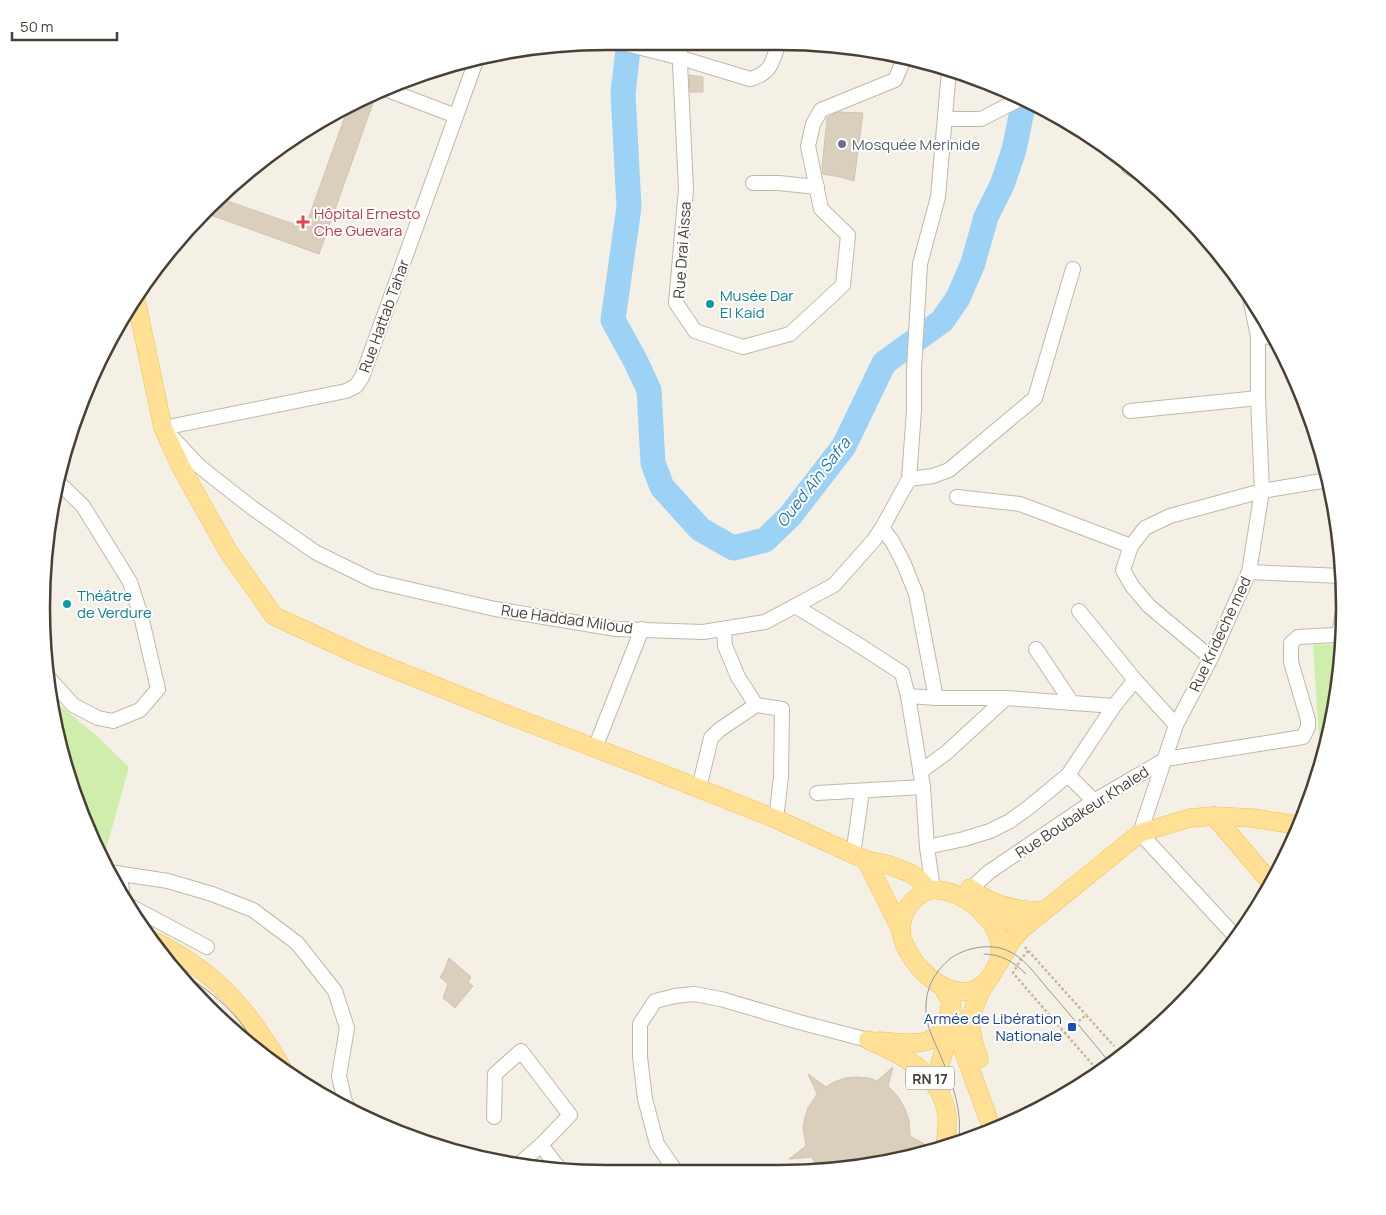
<svg xmlns="http://www.w3.org/2000/svg" width="1386" height="1215" font-family="Manrope,sans-serif">
<style>
.green{fill:#cfedab}
.lines{fill:none;stroke-linecap:round;stroke-linejoin:round}
.river{stroke:#9dd2f7;stroke-width:25}
.building{fill:#dacfbd;stroke:#d3c4ad}
.minor-casing{stroke:#c1b8a8;stroke-width:16}
.major-casing{stroke:#efc25a;stroke-width:19}
.path{stroke:#c4b497;stroke-width:2.5;stroke-dasharray:2.5 2.5;stroke-linecap:butt}
.minor{stroke:#fff;stroke-width:14}
.major{stroke:#ffe095;stroke-width:18}
.tram{stroke:#969696;stroke-width:1}
.worship-dot{fill:#6b7280;stroke:#fff;stroke-width:2}
.health-dot{fill:#e0444e;stroke:#fff;stroke-width:2}
.culture-dot{fill:#0f9aa8;stroke:#fff;stroke-width:2}
.transit-dot{fill:#1a4fb4;stroke:#fff;stroke-width:2}
.labels{text-anchor:middle;dominant-baseline:central;stroke-width:4;stroke-linejoin:round;paint-order:stroke}
.shield{fill:#fff;stroke:#7f7972;stroke-width:1}
.shield-label{font-size:14px;font-weight:bold;fill:#484035}
.worship-label{font-size:15px;fill:#5b616d;stroke:#fff;text-anchor:start}
.health-label{font-size:15px;fill:#be3a42;stroke:#fff;text-anchor:start}
.street-label{font-size:15px;fill:#484035;stroke:#fff}
.culture-label{font-size:15px;fill:#0d838f;stroke:#fff;text-anchor:start}
.transit-label{font-size:15px;fill:#164399;stroke:#fff;text-anchor:end}
.water-label{font-size:16px;font-style:italic;fill:#2279b6;stroke:#fff}
.rim{fill:none;stroke:#484035;stroke-width:2.5}
</style>
<rect width="100%" height="100%" fill="#f5f0e6"/>
<g class="green">
<path d="M 1341,644 L 1340,681 L 1322,758 L 1318,725 L 1313,645 Z"/>
<path d="M 51,698 L 97,736 L 129,767 L 105,853 L 97,852 L 61,754 Z"/>
</g>
<g class="lines">
<path class="river" d="M 629,41 L 623,93 L 629,207 L 613,320 L 636,362 L 649,390 L 653,463 L 662,487 L 700,529 L 733,548 L 765,540 L 790,516 L 844,446 L 884,363 L 942,321 L 958,298 L 973,263 L 986,217 L 1002,185 L 1014,150 L 1022,111 L 1023,98"/>
</g>
<g class="building">
<path d="M 689,75 L 703,77 L 703,92 L 690,92 Z"/>
<path d="M 377,92 L 319,254 L 205,213 L 219,198 L 305,228 L 349,105 L 357,100 Z"/>
<path d="M 838,112 L 863,113 L 854,181 L 840,177 L 823,174 L 822,168 L 827,118 Z"/>
<path d="M 449,958 L 471,977 L 468,982 L 473,986 L 455,1008 L 443,998 L 448,984 L 440,977 L 444,971 Z"/>
<path d="M 893,1067 L 888,1086 L 899,1098 L 905,1109 L 909,1120 L 910,1136 L 930,1147 L 906,1149 L 902,1158 L 822,1171 L 811,1157 L 789,1159 L 806,1146 L 803,1127 L 805,1117 L 808,1108 L 817,1094 L 808,1074 L 826,1087 L 834,1082 L 845,1078 L 857,1077 L 869,1078 L 877,1081 Z"/>
</g>
<g class="lines">
<g class="minor-casing">
<g id="minor">
<path d="M 614,41 L 681,58 L 750,79 C 772,73 772,62 779,42"/>
<path d="M 679,42 L 686,189 L 676,303 L 695,331 L 743,347 L 790,334 L 843,285 L 848,235 L 821,209 L 808,146 L 813,124 L 821,110 L 895,80 L 905,57"/>
<path d="M 385,89 L 456,116"/>
<path d="M 946,119 L 981,119 L 1022,98"/>
<path d="M 1129,165 L 1129,167 L 1141,174"/>
<path d="M 753,183 L 779,183 L 817,187"/>
<path d="M 1258,336 L 1274,337"/>
<path d="M 1130,411 L 1258,398"/>
<path d="M 163,428 L 346,391 L 356,386 L 362,377 L 477,58"/>
<path d="M 169,434 L 199,466 L 251,507 L 315,552 L 374,581 L 495,609 L 616,629 L 703,632 L 765,622 L 834,585 L 874,540 L 882,528 L 909,479 L 914,410 L 914,369 L 920,264 L 938,197 L 949,70"/>
<path d="M 909,479 L 933,476 L 949,470 L 1035,398 L 1073,269"/>
<path d="M 957,497 L 1020,504 L 1131,546 L 1145,528 L 1170,516 L 1262,491 L 1328,480"/>
<path d="M 882,528 L 892,541 L 904,564 L 916,594 L 936,698"/>
<path d="M 1131,546 L 1123,570 L 1132,586 L 1149,606 L 1211,658"/>
<path d="M 1249,572 L 1343,576"/>
<path d="M 795,606 L 854,642 L 902,673 L 908,696"/>
<path d="M 1079,611 L 1135,680 L 1176,725"/>
<path d="M 724,629 L 725,646 L 738,677 L 756,705"/>
<path d="M 1036,649 L 1072,703"/>
<path d="M 48,677 L 73,705 L 98,718 L 113,721 L 140,710 L 158,689 L 141,616 L 130,582 L 83,506 L 57,481"/>
<path d="M 595,748 L 642,629"/>
<path d="M 920,772 L 946,753 L 1006,698"/>
<path d="M 1068,775 L 1094,801"/>
<path d="M 699,788 L 711,738 L 719,730 L 756,705 L 782,709 L 781,777 L 776,819"/>
<path d="M 817,793 L 923,787"/>
<path d="M 927,847 L 964,839 L 990,831 L 1010,821 L 1028,808 L 1068,775 L 1114,706 L 1135,680"/>
<path d="M 853,855 L 862,791"/>
<path d="M 109,872 L 168,881 L 212,894 L 253,910 L 297,943 L 335,991 L 347,1028 L 339,1076 L 345,1102 L 350,1111"/>
<path d="M 120,874 L 122,891"/>
<path d="M 933,890 L 927,847 L 923,787 L 908,696 L 936,698 L 1006,698 L 1114,706"/>
<path d="M 964,895 L 989,872 L 1094,801 L 1166,759 L 1303,737 L 1308,727 L 1308,720 L 1291,662 L 1291,643 L 1298,637 L 1336,635 L 1340,630 L 1342,617"/>
<path d="M 132,907 L 207,947"/>
<path d="M 1236,937 L 1140,833 L 1176,725 L 1211,658 L 1249,572 L 1262,491 L 1258,398 L 1258,336 L 1250,298"/>
<path d="M 1119,1059 L 1141,1040"/>
<path d="M 494,1117 L 495,1074 L 521,1051 L 570,1115 L 541,1145 L 519,1164"/>
<path d="M 541,1145 L 561,1171"/>
<path d="M 677,1173 L 657,1144 L 645,1099 L 640,1057 L 640,1024 L 655,1001 L 675,996 L 694,994 L 721,999 L 799,1022 L 868,1040"/>
</g>
</g>
<g class="major-casing">
<g id="major">
<path d="M 136,300 L 163,428 L 182,469 L 228,551 L 274,616 L 361,656 L 503,713 L 655,771 L 776,819 L 866,860 L 886,864 L 910,873 L 918,878 L 929,890"/>
<path d="M 1214,816 L 1272,884"/>
<path d="M 866,860 L 901,930"/>
<path d="M 970,888 C 991,906 1017,911 1044,911"/>
<path d="M 929,890 C 966,886 1017,932 995,969 C 990,979 982,988 970,991 C 940,998 901,956 901,928 C 902,910 914,897 929,890 Z"/>
<path d="M 983,914 C 1004,922 1014,924 1035,915"/>
<path d="M 156,942 C 218,974 248,1009 282,1068"/>
<path d="M 999,963 L 1011,941 L 1023,928 L 1140,833 L 1190,818 L 1214,816 L 1252,818 L 1291,824 L 1297,828"/>
<path d="M 942,986 L 951,1002 L 953,1018 L 964,1052 L 992,1129"/>
<path d="M 868,1040 C 903,1055 942,1074 947,1116 C 948,1127 946,1137 945,1147"/>
<path d="M 879,1041 C 912,1043 946,1052 950,1006"/>
<path d="M 979,1059 C 967,1026 968,1014 985,984"/>
<path d="M 940,1092 C 939,1087 938,1081 938,1076 C 939,1057 950,1040 953,1021"/>
</g>
</g>
<g class="path">
<path d="M 1025,947 L 1086,1015"/>
<path d="M 1028,951 L 1021,959 L 1013,973 L 1065,1033"/>
<path d="M 1099,1072 L 1065,1033 L 1086,1015 L 1114,1046"/>
</g>
<use href="#minor" class="minor"/>
<use href="#major" class="major"/>
<g class="tram">
<path d="M 984,954 C 1001,954 1014,962 1026,974"/>
<path d="M 174,969 C 199,983 223,1000 241,1023 C 248,1032 253,1043 259,1053"/>
<path d="M 186,985 C 208,999 225,1015 240,1035"/>
<path d="M 959,1142 C 962,1109 954,1088 941,1057 C 935,1042 926,1027 926,1011 C 925,989 934,972 951,958 C 965,948 989,943 1006,950 C 1023,956 1036,975 1047,988 C 1069,1013 1090,1039 1111,1064"/>
</g>
</g>
<circle class="worship-dot" cx="842" cy="144" r="5"/>
<path class="health-dot" d="M300.5 214.5h5v5h5v5h-5v5h-5v-5h-5v-5h5z"/>
<g class="culture-dot">
<circle cx="710" cy="304" r="5"/>
<circle cx="67" cy="604" r="5"/>
</g>
<rect class="transit-dot" x="1067" y="1022" width="10" height="10" rx="2.5"/>
<g class="labels">
<rect class="shield" x="906" y="1066.5" width="48" height="23" rx="4"/>
<g class="shield-label">
<text x="930" y="1078">RN 17</text>
</g>
<g class="worship-label">
<text x="852" y="144">Mosquée Merinide</text>
</g>
<g class="health-label">
<text x="314" y="213">Hôpital Ernesto<tspan x="314" dy="17">Che Guevara</tspan></text>
</g>
<g class="street-label">
<text transform="translate(682 250) rotate(-86)">Rue Drai Aissa</text>
<text transform="translate(384 316) rotate(-70)">Rue Hattab Tahar</text>
<text transform="translate(567 619) rotate(8)">Rue Haddad Miloud</text>
<text transform="translate(1220 634) rotate(-65)">Rue Krideche med</text>
<text transform="translate(1082 812) rotate(-33)">Rue Boubakeur Khaled</text>
</g>
<g class="culture-label">
<text x="720" y="295">Musée Dar<tspan x="720" dy="17">El Kaid</tspan></text>
<text x="77" y="595">Théâtre<tspan x="77" dy="17">de Verdure</tspan></text>
</g>
<g class="transit-label">
<text x="1062" y="1018">Armée de Libération<tspan x="1062" dy="17">Nationale</tspan></text>
</g>
<g class="water-label">
<text transform="translate(813 482) rotate(-52)">Oued Aîn Safra</text>
</g>
</g>
<path d="M0 0H1386V1215H0ZM607 50H779A557 557 0 0 1 1336 607V608A557 557 0 0 1 779 1165H607A557 557 0 0 1 50 608V607A557 557 0 0 1 607 50Z" fill="#fff" fill-rule="evenodd"/>
<path class="rim" d="M607 50H779A557 557 0 0 1 1336 607V608A557 557 0 0 1 779 1165H607A557 557 0 0 1 50 608V607A557 557 0 0 1 607 50Z"/>
<path d="M12 32v8h105v-8" fill="none" stroke="#484035" stroke-width="2.5"/>
<text x="20" y="32" font-size="15" fill="#484035" stroke="#ffffff" stroke-width="4" paint-order="stroke">50 m</text>
</svg>
